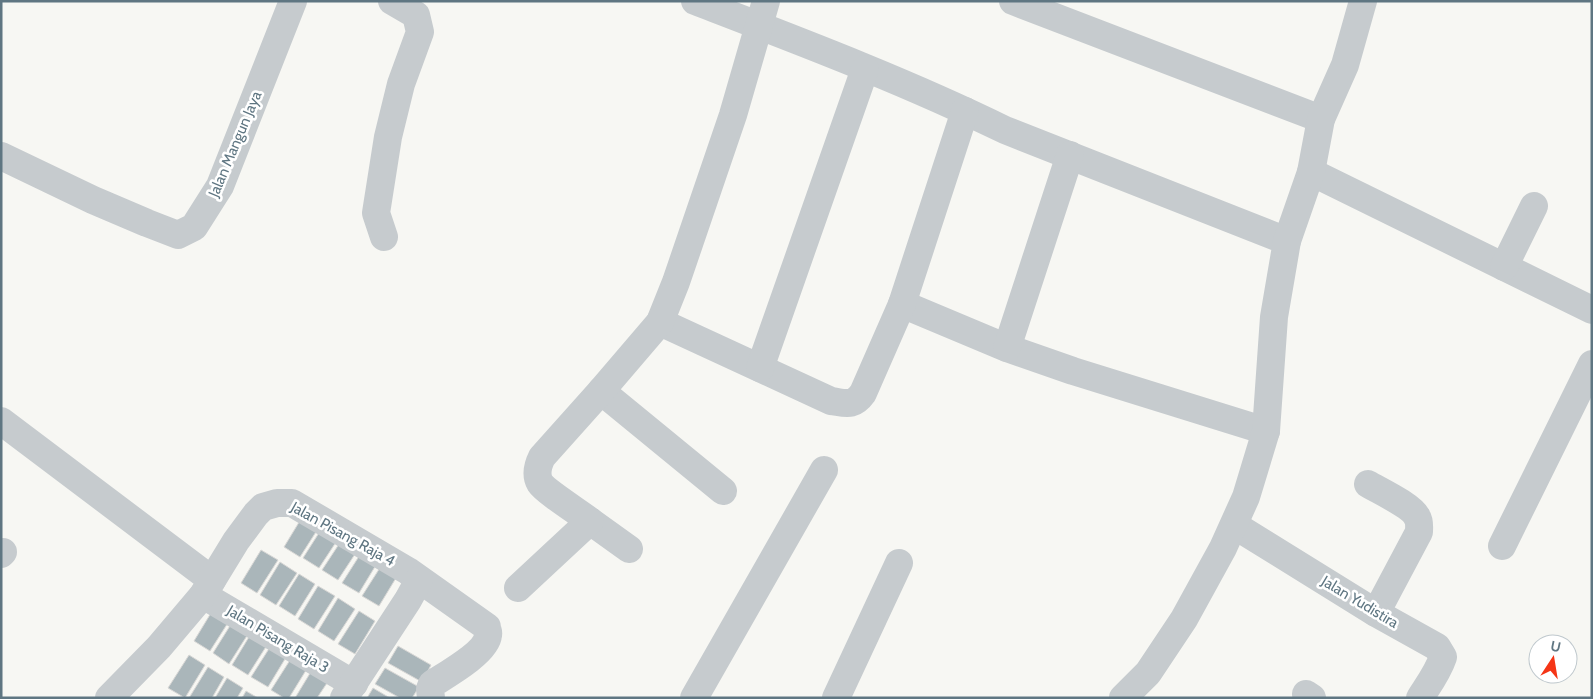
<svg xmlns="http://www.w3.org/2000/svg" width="1593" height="699" font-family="Cabin,sans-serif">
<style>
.building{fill:#aab6ba;stroke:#d9d8d6}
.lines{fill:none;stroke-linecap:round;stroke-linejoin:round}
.minor{stroke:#c6cbce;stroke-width:28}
.labels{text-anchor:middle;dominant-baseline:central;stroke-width:5;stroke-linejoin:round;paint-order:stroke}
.street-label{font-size:15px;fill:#5f7682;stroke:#fff}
</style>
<rect width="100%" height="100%" fill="#f7f7f3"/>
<g class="building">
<path d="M 304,514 L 321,524 L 300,557 L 284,547 Z"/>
<path d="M 324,525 L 340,536 L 319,568 L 303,558 Z"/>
<path d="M 343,538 L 359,548 L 338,580 L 322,570 Z"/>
<path d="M 261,550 L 278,560 L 257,593 L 241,583 Z"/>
<path d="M 363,550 L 379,560 L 359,593 L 342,583 Z"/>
<path d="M 280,562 L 297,573 L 276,605 L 260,595 Z"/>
<path d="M 383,563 L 399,573 L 379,606 L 362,596 Z"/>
<path d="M 299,574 L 315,584 L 295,616 L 279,606 Z"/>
<path d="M 318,586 L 335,596 L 314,629 L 298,619 Z"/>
<path d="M 338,598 L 355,609 L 334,641 L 318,631 Z"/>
<path d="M 214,608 L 231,618 L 210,651 L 194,641 Z"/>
<path d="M 359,611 L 375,621 L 355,654 L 338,644 Z"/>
<path d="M 233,621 L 250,631 L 229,664 L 213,653 Z"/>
<path d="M 252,632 L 269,642 L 248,675 L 232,665 Z"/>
<path d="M 272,644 L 288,654 L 268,687 L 251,677 Z"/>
<path d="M 398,646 L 431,665 L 422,682 L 388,663 Z"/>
<path d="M 189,655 L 205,665 L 185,698 L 168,688 Z"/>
<path d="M 292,657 L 308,667 L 289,698 L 284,698 L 271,690 Z"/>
<path d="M 208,667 L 224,677 L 212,698 L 189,698 Z"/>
<path d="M 385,668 L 419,687 L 412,698 L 400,698 L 375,684 Z"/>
<path d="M 312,670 L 329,680 L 317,698 L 295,698 Z"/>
<path d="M 227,678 L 243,688 L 237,698 L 215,698 Z"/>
<path d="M 373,688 L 390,698 L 367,698 Z"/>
<path d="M 246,691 L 258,698 L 242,698 Z"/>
</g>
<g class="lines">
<g class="minor">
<path d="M 695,1 C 799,41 905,81 1005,130 L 1287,241"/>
<path d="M 1013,1 L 1321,119"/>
<path d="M 1,156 L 93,200 L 147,223 L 178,235 L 194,227 L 220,186 L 293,1"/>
<path d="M 1311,172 L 1592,310"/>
<path d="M 384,237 L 376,213 L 388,137 L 401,84 L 420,32 L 416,15 L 392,1"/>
<path d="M 1504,267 L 1534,206"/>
<path d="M 902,304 L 1007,348 L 1073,371 L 1266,431"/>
<path d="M 660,322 L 831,401 C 846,403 853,407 863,393 L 902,304 L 965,111"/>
<path d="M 1007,348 L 1070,155"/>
<path d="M 760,368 L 865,69"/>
<path d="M 601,391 L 723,491"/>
<path d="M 1,421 L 212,580"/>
<path d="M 1368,484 C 1380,491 1412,506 1417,517 C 1420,522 1419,527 1419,532 L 1376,613"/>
<path d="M 590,521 L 629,549"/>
<path d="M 1234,525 L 1376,613 L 1437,647 L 1443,657 C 1438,672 1429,684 1420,698"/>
<path d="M 1502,546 L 1592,364"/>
<path d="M 1,554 L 3,552"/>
<path d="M 518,588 L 590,521 C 581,514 545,491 540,483 C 535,474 538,465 542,457 L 601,391 L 660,322 L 676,282 L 733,115 L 766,1"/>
<path d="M 203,595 L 354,684"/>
<path d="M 1306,694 L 1312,698"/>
<path d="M 109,698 L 159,647 L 203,595 L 236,541 L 256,514 L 263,507 L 277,503 L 292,503 L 408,571 L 487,627 C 487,630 489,632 488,635 C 487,652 446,675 432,684 L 430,689 L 431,698"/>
<path d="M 344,698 L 408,600 L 419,580"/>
<path d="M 694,698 L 824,470"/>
<path d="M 836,698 L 899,563"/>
<path d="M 1123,698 L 1148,673 L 1184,619 L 1223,548 L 1246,497 L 1266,431 L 1274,317 L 1287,241 L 1311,172 L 1321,119 L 1345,65 L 1363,1"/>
</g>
</g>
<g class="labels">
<g class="street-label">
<text transform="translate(235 144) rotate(-67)">Jalan Mangun Jaya</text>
<text transform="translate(343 534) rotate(29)">Jalan Pisang Raja 4</text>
<text transform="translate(1360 602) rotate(31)">Jalan Yudistira</text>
<text transform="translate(278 639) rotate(31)">Jalan Pisang Raja 3</text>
</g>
</g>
<rect width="1593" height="699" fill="none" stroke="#5f7682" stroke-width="5"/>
<g transform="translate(1553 659) rotate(12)"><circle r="24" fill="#ffffff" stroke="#bfc8cd"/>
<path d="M0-4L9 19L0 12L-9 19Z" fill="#f53516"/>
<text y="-8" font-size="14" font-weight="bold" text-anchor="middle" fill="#5f7682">U</text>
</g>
</svg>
